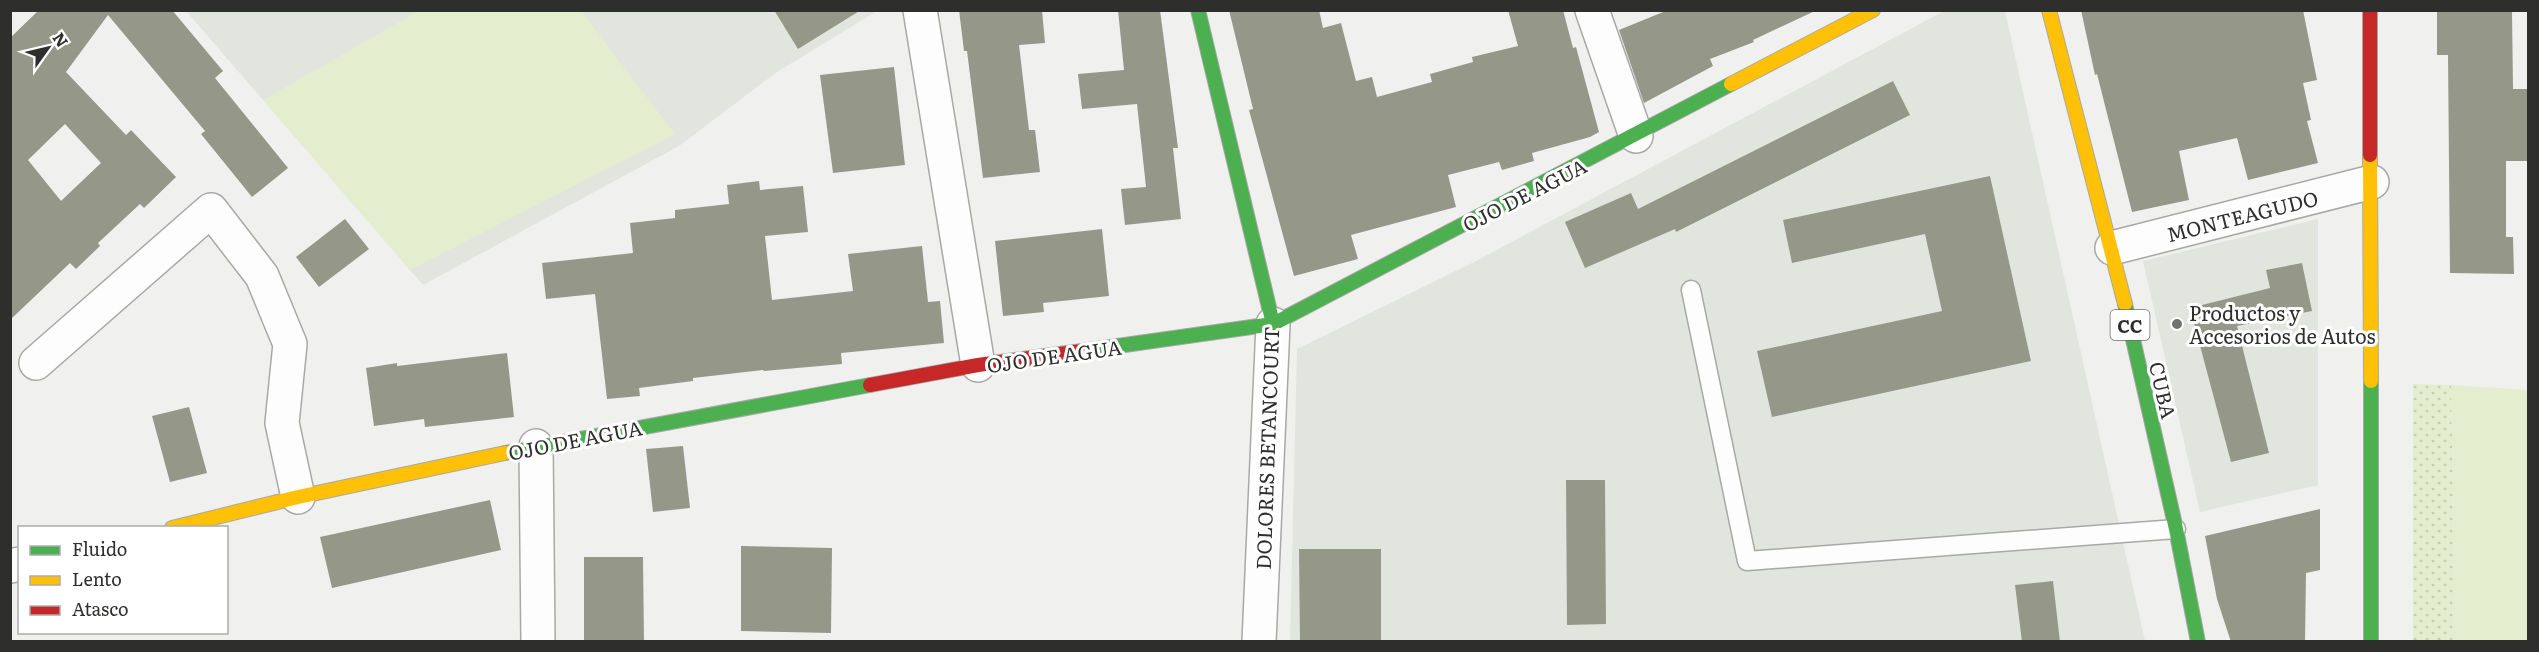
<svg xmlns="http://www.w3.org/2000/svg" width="2539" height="652" font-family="Literata,serif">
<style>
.built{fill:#e2e4de}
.grass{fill:url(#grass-dots)}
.garden{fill:#e4edce}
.building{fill:#959888;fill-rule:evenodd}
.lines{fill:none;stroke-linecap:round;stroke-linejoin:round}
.lane-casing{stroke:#a8a8a7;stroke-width:21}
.street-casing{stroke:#a8a8a7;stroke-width:36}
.fast-casing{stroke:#a8a8a7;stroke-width:16}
.slow-casing{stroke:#a8a8a7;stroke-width:16}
.jam-casing{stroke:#a8a8a7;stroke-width:16}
.lane{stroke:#fdfdfd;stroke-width:18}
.street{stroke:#fdfdfd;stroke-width:33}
.fast{stroke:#4caf50;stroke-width:14}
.slow{stroke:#ffc107;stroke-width:14}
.jam{stroke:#c62828;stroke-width:14}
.poi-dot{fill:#727371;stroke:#fff;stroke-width:2}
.labels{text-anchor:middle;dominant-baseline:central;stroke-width:6;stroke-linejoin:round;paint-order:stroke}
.shield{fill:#fff;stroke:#6d6d6c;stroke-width:1.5}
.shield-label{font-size:18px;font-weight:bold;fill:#2e2f2d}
.street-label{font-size:20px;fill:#2e2f2d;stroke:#fff}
.poi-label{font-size:20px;fill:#2e2f2d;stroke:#fff;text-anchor:start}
</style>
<defs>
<pattern id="grass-dots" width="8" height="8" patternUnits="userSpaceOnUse" patternTransform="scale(1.5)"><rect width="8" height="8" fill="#e4edce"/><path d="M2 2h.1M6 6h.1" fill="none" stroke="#c4ccb1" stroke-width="1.8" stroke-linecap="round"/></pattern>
</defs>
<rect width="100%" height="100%" fill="#f0f1ef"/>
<g class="built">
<path d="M 186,11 L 877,11 L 777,72 L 679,146 L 423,285 Z"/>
<path d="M 1944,11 L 2005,11 L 2145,641 L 1290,642 L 1297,349 L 1476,261 Z"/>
<path d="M 2318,219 L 2318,485 L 2200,512 L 2143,261 Z"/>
</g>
<path class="grass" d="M 2413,384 L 2451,385 L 2456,641 L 2413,642 Z"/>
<g class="garden">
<path d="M 418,11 L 581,11 L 675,134 L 410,270 L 263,100 Z"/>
<path d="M 2451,385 L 2528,390 L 2528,641 L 2456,641 Z"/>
</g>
<g class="building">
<path d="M 39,10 L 172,10 L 223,71 L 215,78 L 288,168 L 252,197 L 201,134 L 205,131 L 108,15 L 66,72 L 126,135 L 131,130 L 176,177 L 144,208 L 140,204 L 98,243 L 100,246 L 76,269 L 70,263 L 10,320 L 10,38 ZM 65,124 L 101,163 L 61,201 L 28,160 Z"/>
<path d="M 774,10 L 861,10 L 798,49 Z"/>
<path d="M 959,10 L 1042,10 L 1045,43 L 1019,45 L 1029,130 L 1035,130 L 1040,172 L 983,178 L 967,51 L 964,51 Z"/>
<path d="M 1118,10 L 1160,10 L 1178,148 L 1173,148 L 1181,219 L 1125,225 L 1121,189 L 1146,187 L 1137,104 L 1082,109 L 1078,74 L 1124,70 Z"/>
<path d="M 1229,10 L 1319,10 L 1323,28 L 1341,23 L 1356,81 L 1372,77 L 1377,97 L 1432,82 L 1430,74 L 1473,62 L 1472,57 L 1518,46 L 1508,10 L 1563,10 L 1573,48 L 1576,47 L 1599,132 L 1590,137 L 1532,153 L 1534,161 L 1502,170 L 1499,162 L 1448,175 L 1456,207 L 1351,235 L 1358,259 L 1294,276 L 1249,110 L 1253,109 Z"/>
<path d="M 1668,10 L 1817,10 L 1753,40 L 1754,42 L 1710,59 L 1713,66 L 1644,103 L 1619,30 Z"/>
<path d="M 2081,10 L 2303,10 L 2317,80 L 2303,83 L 2311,120 L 2307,121 L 2318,163 L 2248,180 L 2237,138 L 2179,151 L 2189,200 L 2132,212 L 2097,74 L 2095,75 Z"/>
<path d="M 2512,11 L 2513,89 L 2527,89 L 2527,161 L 2506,161 L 2506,237 L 2513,237 L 2514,274 L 2450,273 L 2448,55 L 2437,55 L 2437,12 Z"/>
<path d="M 894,67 L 905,165 L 833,173 L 820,75 Z"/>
<path d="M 1893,81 L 1910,115 L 1676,232 L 1675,229 L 1585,268 L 1565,222 L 1631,193 L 1638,209 Z"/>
<path d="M 1990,176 L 2031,361 L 1772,417 L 1757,351 L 1942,311 L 1925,234 L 1792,263 L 1783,220 Z"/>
<path d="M 759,181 L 760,190 L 803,186 L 808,232 L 765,236 L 772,300 L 853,291 L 848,254 L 922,246 L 928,302 L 940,301 L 944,343 L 841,353 L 842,364 L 764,371 L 763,370 L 693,378 L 693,381 L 639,388 L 640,396 L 607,399 L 595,294 L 546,299 L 542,263 L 633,253 L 630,223 L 675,218 L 675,210 L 729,204 L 727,185 Z"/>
<path d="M 345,219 L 369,249 L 319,287 L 296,257 Z"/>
<path d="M 1102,229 L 1109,296 L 1043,303 L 1044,312 L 1003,316 L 995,241 Z"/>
<path d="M 2302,263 L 2312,311 L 2237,326 L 2269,453 L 2231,462 L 2190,308 L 2270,288 L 2266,270 Z"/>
<path d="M 507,353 L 514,417 L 425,427 L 424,419 L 374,426 L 366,368 L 397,363 L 397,366 Z"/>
<path d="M 189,407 L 207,473 L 170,482 L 152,416 Z"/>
<path d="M 683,446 L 690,508 L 653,512 L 646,449 Z"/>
<path d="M 1566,480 L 1605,480 L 1606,624 L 1567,625 Z"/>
<path d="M 490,500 L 501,550 L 332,588 L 320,537 Z"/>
<path d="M 2320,509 L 2320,570 L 2306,573 L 2305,642 L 2231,642 L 2217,599 L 2205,536 Z"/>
<path d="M 741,546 L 832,548 L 831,633 L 741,631 Z"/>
<path d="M 1299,549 L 1381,549 L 1381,642 L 1300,642 Z"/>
<path d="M 584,557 L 643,557 L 644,642 L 584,642 Z"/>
<path d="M 2053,581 L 2060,642 L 2022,642 L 2015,585 Z"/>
</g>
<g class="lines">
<g class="lane-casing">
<path id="lane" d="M 1691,290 L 1747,561 L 2176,529"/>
</g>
<g class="street-casing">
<g id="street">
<path d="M 920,10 L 978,365"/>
<path d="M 1592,10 L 1636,136"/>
<path d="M 2112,248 L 2372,182"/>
<path d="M 36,363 L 211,210 L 262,276 L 290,344 L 282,423 L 298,497"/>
<path d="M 536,446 L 538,642"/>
<path d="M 10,566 L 20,564"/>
<path d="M 1259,642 L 1273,324"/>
</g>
</g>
<g class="fast-casing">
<g id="fast">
<path d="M 1198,10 L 1273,324"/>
<path d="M 2125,304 L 2176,529 L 2198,642"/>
<path d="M 1082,351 L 1273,324 L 1731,84"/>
<path d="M 2371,381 L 2371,642"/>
<path d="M 505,453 L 870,385"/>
</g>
</g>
<g class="slow-casing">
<g id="slow">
<path d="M 2049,10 L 2125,304"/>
<path d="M 1731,84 L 1873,10"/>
<path d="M 2370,155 L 2371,381"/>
<path d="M 172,528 L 298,497 L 505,453"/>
</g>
</g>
<g class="jam-casing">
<g id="jam">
<path d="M 2370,10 L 2370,155"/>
<path d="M 870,385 L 978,365 L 1082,351"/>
</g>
</g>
<use href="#lane" class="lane"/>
<use href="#street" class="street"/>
<use href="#fast" class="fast"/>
<use href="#slow" class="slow"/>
<use href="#jam" class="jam"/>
</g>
<circle class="poi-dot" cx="2177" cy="324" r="6"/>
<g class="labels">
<rect class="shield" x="2110.5" y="310" width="39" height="30" rx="4.5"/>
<g class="shield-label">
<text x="2130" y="325">CC</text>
</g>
<g class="street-label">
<text transform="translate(1524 194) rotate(-27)">OJO DE AGUA</text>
<text transform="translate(2242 215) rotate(-14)">MONTEAGUDO</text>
<text transform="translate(1054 355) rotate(-8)">OJO DE AGUA</text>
<text transform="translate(2164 390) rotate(77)">CUBA</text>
<text transform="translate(575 439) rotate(-11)">OJO DE AGUA</text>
<text transform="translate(1266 448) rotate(-88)">DOLORES BETANCOURT</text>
</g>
<g class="poi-label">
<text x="2189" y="312">Productos y<tspan x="2189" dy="23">Accesorios de Autos</tspan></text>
</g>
</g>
<rect width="2539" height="652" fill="none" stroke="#2e2f2d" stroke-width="24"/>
<rect x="18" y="526" width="210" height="108" fill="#ffffff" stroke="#abacab" stroke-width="1.5"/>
<rect x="30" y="546" width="30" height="9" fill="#4caf50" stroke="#abacab" stroke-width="1.5"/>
<text x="72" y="556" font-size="18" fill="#2e2f2d">Fluido</text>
<rect x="30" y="576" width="30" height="9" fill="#ffc107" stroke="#abacab" stroke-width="1.5"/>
<text x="72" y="586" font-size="18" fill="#2e2f2d">Lento</text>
<rect x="30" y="606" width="30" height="9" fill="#c62828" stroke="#abacab" stroke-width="1.5"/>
<text x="72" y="616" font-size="18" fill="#2e2f2d">Atasco</text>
<g transform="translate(48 48) rotate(56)" stroke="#ffffff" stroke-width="4.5" paint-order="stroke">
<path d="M0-4.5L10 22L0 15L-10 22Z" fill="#2e2f2d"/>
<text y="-9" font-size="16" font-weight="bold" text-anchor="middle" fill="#2e2f2d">N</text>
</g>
</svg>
